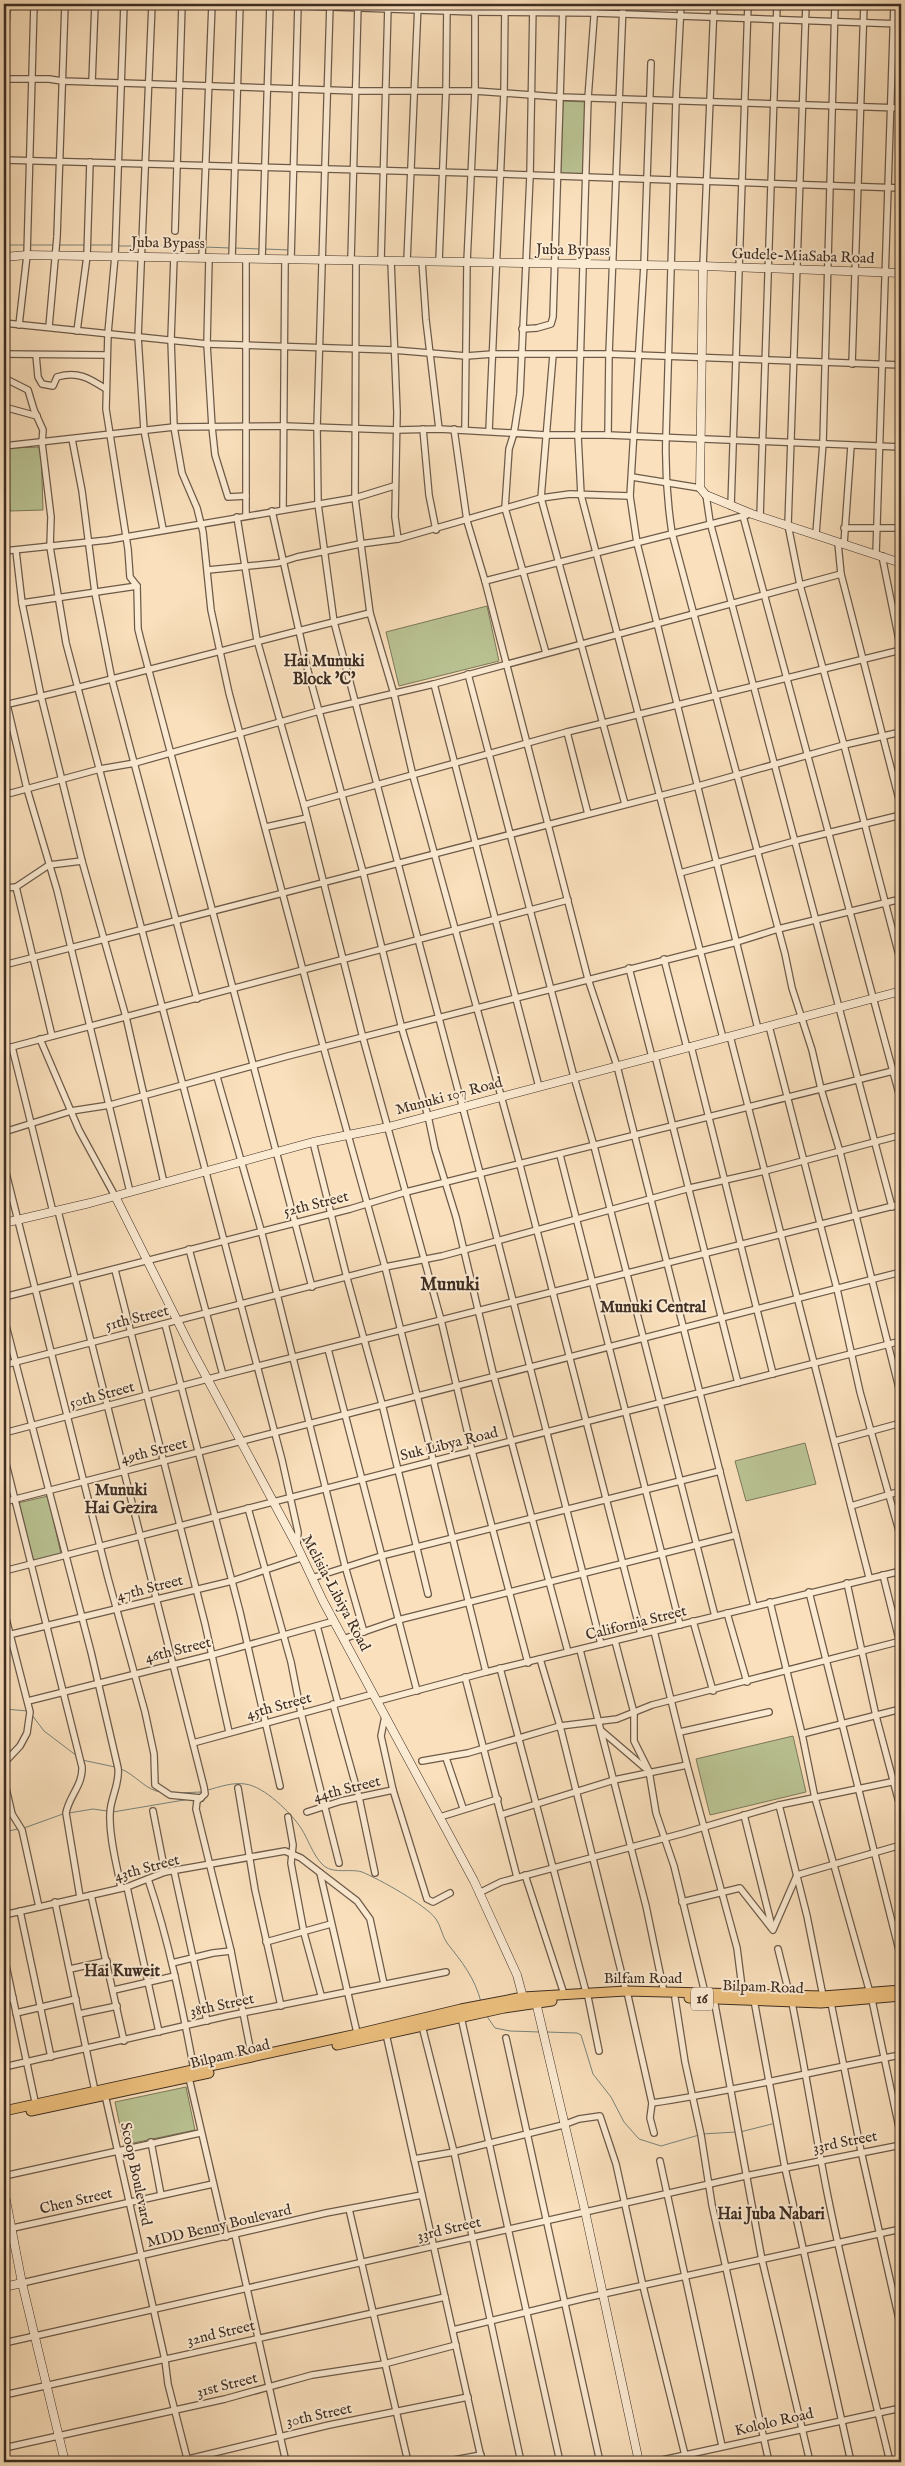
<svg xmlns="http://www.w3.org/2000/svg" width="905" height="2466" font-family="'IM FELL English',serif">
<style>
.green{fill:#bac393;stroke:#7c785b}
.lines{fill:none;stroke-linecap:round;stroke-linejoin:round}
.stream{stroke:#78837b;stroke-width:1}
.street-casing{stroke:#6d5a49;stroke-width:8}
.secondary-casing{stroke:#3e2d23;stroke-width:9}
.primary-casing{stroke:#3e2d23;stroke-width:11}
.street{stroke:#fcebd3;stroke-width:5.5}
.secondary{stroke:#fcebd3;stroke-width:8}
.primary{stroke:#edc07e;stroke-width:9}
.labels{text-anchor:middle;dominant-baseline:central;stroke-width:4;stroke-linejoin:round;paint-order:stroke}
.shield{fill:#fcebd3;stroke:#776658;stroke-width:1}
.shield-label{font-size:14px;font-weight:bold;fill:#3e2d23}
.street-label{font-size:15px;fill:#3e2d23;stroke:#fcebd3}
.neighbourhood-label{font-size:16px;font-weight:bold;fill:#3e2d23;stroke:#fcebd3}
.quarter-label{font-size:18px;font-weight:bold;fill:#3e2d23;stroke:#fcebd3}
</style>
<rect width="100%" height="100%" fill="#fae0bc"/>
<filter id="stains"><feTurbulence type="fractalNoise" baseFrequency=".004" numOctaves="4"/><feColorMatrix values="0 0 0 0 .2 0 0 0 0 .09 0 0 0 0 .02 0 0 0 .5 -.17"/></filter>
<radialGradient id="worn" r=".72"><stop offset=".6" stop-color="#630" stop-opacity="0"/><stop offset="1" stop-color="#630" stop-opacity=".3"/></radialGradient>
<g class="green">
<path d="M 563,101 L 587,102 L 584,177 L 560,176 Z"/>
<path d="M 41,447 L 43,510 L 10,511 L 8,448 Z"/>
<path d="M 487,606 L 499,661 L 399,686 L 386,632 Z"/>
<path d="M 805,1443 L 816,1484 L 746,1501 L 735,1461 Z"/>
<path d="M 48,1496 L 61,1554 L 31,1561 L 18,1503 Z"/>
<path d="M 793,1736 L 806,1792 L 710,1815 L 696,1759 Z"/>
<path d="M 186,2087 L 195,2130 L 124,2145 L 115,2102 Z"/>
</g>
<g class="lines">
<g class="stream">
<path d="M 4,245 L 25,245"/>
<path d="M 29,245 L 53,245"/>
<path d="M 59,245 L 85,245"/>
<path d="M 89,245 L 113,245"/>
<path d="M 117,246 L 140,246"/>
<path d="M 144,246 L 200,246"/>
<path d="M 204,247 L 230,248"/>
<path d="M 234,248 L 260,249"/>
<path d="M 264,249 L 290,250"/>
<path d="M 4,1709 L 28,1711"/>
<path d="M 32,1715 L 44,1731 L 77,1756"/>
<path d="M 82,1760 L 115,1767"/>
<path d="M 121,1769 C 135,1774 147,1792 162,1792"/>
<path d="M 208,1790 C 219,1787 233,1782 245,1784 C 264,1786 291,1813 301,1828 C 308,1839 313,1855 322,1864 C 332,1875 350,1868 362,1872 C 379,1879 426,1905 436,1919 C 441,1926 442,1936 447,1943 C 462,1962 475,1978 481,2002"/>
<path d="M 178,1793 L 201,1792"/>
<path d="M 113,1812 L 190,1799"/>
<path d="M 69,1813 L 93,1809 L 107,1811"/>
<path d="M 24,1828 L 63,1814"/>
<path d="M 4,1832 L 18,1829"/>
<path d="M 486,2015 L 495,2028 L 510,2031 L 540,2032"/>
<path d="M 546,2032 L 577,2033 L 581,2035 L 593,2074 L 611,2097 L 624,2122 L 639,2139 L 661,2146 L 699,2135"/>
<path d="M 740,2132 L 772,2124"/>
<path d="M 702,2134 L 736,2132"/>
</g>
<g class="street-casing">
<g id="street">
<path d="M 124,4 L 115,256 L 108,333 L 106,409 L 128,549 L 130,577 L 137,586 L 138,629 L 141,641 L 312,1287"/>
<path d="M 152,4 L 138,337 L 144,430 L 163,529"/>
<path d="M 249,4 L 475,12 L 595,13 L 901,24"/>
<path d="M 330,4 L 317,427 L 318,504 L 334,622 L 489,1207 L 601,1644"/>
<path d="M 533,4 L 530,176 L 520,394 L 514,433 L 509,449 L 505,508 L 546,653"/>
<path d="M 595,4 L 588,98 L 578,436 L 581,495 L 723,1038"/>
<path d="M 681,4 L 676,100 L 666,437 C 665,470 667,500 672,533 L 785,954 L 792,988 L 812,1050 L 821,1089 L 840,1152 L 901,1396"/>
<path d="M 806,4 L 788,525 L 800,585 L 844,745 L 901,963"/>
<path d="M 651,63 L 644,265 L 630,496 L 637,543 L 758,1029"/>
<path d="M 4,68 L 7,4"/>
<path d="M 4,79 L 49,79 L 62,81 L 357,91 L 475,91 L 559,97 L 901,108"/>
<path d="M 92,82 L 95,4"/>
<path d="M 4,160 L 472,173 L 901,188"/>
<path d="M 175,231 L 182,4"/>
<path d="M 174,257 L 171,339 L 174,427 L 182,473 L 197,508 L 203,532 L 211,610 L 229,693 L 324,1049 L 385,1267 L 486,1672"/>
<path d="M 202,258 L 212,4"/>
<path d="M 209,258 L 207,344 L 212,427 L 215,455 L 228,497 L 246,496"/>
<path d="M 232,258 L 240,4"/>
<path d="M 262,259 L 270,4"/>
<path d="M 291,259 L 298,4"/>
<path d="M 351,260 L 358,4"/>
<path d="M 356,260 L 355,498 L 370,613 L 394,694 L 413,776 L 520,1165 L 641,1634"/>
<path d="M 381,260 L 388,6"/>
<path d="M 391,261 L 397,412 L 395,517 L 398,539"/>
<path d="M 407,261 L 418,4"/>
<path d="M 422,261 L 426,320 L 439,429"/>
<path d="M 439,261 L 446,91 L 447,4"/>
<path d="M 703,266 L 714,4"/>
<path d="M 4,323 L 207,344 L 393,350 L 466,356 L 493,354 L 609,354 L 901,365"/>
<path d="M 19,325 L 27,255 L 34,4"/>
<path d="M 49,327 L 57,237 L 65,4"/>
<path d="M 522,329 L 537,328 L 551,324 L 553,317 L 563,4"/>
<path d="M 77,331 L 87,256 L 90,162"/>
<path d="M 4,354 L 107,355"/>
<path d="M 36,355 L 38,377 L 42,384 L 53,386 L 57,377 C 78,371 89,378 106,389"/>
<path d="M 553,355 L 541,498 L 625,804"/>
<path d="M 852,364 L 864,4"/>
<path d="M 4,378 L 28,390 L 34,410 L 43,430 L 42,443 L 51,517 L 50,547 L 66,643 L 282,1460 L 298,1532 L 297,1546"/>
<path d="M 4,407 L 37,416"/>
<path d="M 423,429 L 429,495 L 436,530"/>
<path d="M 454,429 L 467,521 L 485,581 L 588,979 L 617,1066 L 754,1606"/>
<path d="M 465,430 L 467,262 L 475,91 L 475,4"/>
<path d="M 489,431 L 504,93 L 505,4"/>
<path d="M 608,435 L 609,354 L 623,4"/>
<path d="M 72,439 L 82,491 L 95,593 L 112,680 L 197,999"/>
<path d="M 4,446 L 174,427 L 284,426 L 397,430 L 439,429 L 546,435 L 608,435 L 901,447"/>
<path d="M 632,477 L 700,488"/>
<path d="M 706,495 L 710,522 L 892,1207"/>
<path d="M 731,506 L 748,4"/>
<path d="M 283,509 L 285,259"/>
<path d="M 272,511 L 308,671 L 363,872 L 402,1029 L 428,1116 L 435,1149 L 456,1217 L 494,1377 L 568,1652"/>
<path d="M 246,515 L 246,258"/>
<path d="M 743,516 L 901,1101"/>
<path d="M 237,517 L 257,640 L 304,805 L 363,1038 L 441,1320 L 472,1451 L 528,1663"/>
<path d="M 760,517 L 777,4"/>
<path d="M 844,528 L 901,528"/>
<path d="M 816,534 L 823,443 L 835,4"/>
<path d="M 838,543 L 841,574 L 901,807"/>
<path d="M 844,544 L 851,446"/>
<path d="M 4,551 L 108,540 L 355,498 L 394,486"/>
<path d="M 16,551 L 22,603 L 41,696 L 82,861 L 126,1017 L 164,1183"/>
<path d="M 876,554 L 894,4"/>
<path d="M 882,556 L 901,650"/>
<path d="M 208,570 L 278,563 L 297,557 L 360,544 L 398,539 L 541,498 L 570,494 L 630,496"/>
<path d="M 485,581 L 747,515"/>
<path d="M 22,603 L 137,586"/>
<path d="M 468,674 L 574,1077 L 594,1146 L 715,1616"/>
<path d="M 434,684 L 539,1087"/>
<path d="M 4,692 L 27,789 L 57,890 L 130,1192"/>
<path d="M 4,705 C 127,677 247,643 370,613"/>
<path d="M 567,732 L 588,814"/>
<path d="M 4,795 L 100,769 L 135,763 L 319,711 L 434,684 L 841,574"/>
<path d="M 304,805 L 567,732 L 901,650"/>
<path d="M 266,827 L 307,818"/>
<path d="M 680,873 L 795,841 L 901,815"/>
<path d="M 16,887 L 52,1036"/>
<path d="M 4,888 L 16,887 L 49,865 L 82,861"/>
<path d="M 664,959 L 687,1048"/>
<path d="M 4,965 L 698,786 L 844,745 L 901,732"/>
<path d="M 629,968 L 652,1057"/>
<path d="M 769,1026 L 837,1289 L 860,1392 L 901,1538"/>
<path d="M 730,1036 L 869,1577"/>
<path d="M 40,1039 L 79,1130 L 115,1196"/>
<path d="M 691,1046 L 773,1374"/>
<path d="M 12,1047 L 53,1212"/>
<path d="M 4,1049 L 568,900"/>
<path d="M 655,1056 L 738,1383"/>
<path d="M 217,1077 L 261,1230 L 345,1566 L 364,1632"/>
<path d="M 4,1132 L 71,1111 L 110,1105 L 288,1056 L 737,942 L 778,929 L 901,899"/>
<path d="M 313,1142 L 347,1278 L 382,1404 L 428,1594"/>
<path d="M 560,1155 L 680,1625"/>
<path d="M 4,1165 L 108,1578 L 145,1712 L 154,1754 L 155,1785 L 170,1795 L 201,1798"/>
<path d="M 58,1211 L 204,1787 L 205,1794 L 197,1801 L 196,1809 L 231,1951 L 252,2058"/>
<path d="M 189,1249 L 223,1375"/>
<path d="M 115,1270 L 205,1624 L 229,1732"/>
<path d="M 4,1297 L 350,1209 L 406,1192 L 901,1069"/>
<path d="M 4,1318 L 91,1652 L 118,1768 C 120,1785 110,1798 110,1814 C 109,1838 117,1865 121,1888"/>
<path d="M 165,1324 L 240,1612 L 280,1786"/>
<path d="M 328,1349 L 417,1691"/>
<path d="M 4,1365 L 385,1267 L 442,1256 L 690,1188 L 765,1171 L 901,1135"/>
<path d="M 4,1433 L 223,1375 L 901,1204"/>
<path d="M 835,1441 L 901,1423"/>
<path d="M 4,1456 L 82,1767 C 83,1785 69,1796 66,1813 L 80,1897"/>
<path d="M 4,1502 L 901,1272"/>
<path d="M 851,1506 L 901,1491"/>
<path d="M 248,1508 L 291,1662 L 301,1713 L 339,1863"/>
<path d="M 4,1571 L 901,1341"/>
<path d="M 883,1575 L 901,1647"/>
<path d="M 312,1578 L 381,1556 L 720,1471"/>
<path d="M 847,1583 L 876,1716 L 901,1810"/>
<path d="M 809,1592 L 901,1958"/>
<path d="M 770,1602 L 802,1734 L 815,1798 L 870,1993"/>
<path d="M 4,1611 L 30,1712 L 27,1733 L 20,1746 L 4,1763"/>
<path d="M 727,1613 L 747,1682"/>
<path d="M 693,1621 L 713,1691"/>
<path d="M 317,1626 L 338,1703"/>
<path d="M 654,1631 L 687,1765 L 737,1948 L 743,1995"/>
<path d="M 4,1636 L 232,1581 L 301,1558"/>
<path d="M 343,1639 L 398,1620 L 736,1535"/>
<path d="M 615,1641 L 634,1713 L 634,1741 L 649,1771 L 656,1813 L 674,1866 L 705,1993"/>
<path d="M 580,1650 L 646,1906 L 664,1992"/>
<path d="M 540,1659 L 560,1726 L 626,1991"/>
<path d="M 500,1668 L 586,1992"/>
<path d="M 465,1677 L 517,1877"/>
<path d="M 28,1701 L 212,1655 L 334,1621"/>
<path d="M 378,1701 L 486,1672 L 901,1571"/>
<path d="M 333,1704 L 359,1797 L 375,1873"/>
<path d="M 385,1716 L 381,1736 L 393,1790 L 427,1899 L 433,1902 L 450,1893"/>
<path d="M 603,1732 L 645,1768"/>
<path d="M 680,1732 L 769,1712"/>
<path d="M 802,1734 L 901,1709"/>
<path d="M 193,1743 L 373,1694"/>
<path d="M 446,1758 L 463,1808"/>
<path d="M 422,1761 L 468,1753 L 560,1726 L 617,1719 L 652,1705 L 901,1641"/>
<path d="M 4,1780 L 12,1814 L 22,1830 L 39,1907"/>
<path d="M 238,1788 L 255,1890 L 281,2006"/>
<path d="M 779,1805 L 807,1916 L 823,1996"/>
<path d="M 153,1811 L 165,1872"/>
<path d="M 307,1812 L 341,1801 L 393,1790"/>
<path d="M 501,1815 L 614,1780 L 687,1765"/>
<path d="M 744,1815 L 772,1927"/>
<path d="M 288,1817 L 293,1845 L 291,1863 L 304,1933 L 321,1995"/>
<path d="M 440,1817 L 498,1799"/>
<path d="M 174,1871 L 207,2021"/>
<path d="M 320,1873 L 358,2037"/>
<path d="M 525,1875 L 564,1994"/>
<path d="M 148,1879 C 169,1941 182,2006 194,2070"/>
<path d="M 127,1887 L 159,2032"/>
<path d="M 479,1893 L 501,1882 L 684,1833 L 779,1805 L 901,1780"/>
<path d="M 91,1895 L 124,2041"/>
<path d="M 55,1902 L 95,2091"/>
<path d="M 682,1902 L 740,1888 L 773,1930 L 797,1875 L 901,1845"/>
<path d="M 20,1911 L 51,2057"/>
<path d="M 4,1915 L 127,1887 L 165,1872 L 285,1851 L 301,1858 L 357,1901 L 370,1919 L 384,1984"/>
<path d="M 266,1942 L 331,1924"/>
<path d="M 778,1949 L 790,1997"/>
<path d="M 4,1956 L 36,2106"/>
<path d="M 172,1963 L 213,1953 L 231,1951"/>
<path d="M 70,1969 L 107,1961"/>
<path d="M 114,1990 L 175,1976"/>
<path d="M 628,1996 L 652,2103 L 650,2118 L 654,2133"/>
<path d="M 588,1997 L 599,2051"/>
<path d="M 675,1998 L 685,2062 L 701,2135 L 712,2205 L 769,2462"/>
<path d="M 714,1999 L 762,2260 L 810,2462"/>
<path d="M 4,2000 L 13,1998"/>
<path d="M 754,2000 L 785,2168 L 851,2462"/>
<path d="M 872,2000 L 901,2137"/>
<path d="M 792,2003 C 805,2067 815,2132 828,2197 C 846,2286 869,2374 890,2462"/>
<path d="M 831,2003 L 861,2151 L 901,2328"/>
<path d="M 16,2013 L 76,1999"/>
<path d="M 79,2014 L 117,2006"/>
<path d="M 461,2017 L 560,2462"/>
<path d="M 422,2026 L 454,2152 L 521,2462"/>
<path d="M 386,2034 L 482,2462"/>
<path d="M 506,2038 L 600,2462"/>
<path d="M 4,2067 L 227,2016 L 446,1972"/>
<path d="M 189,2078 L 226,2237"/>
<path d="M 105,2095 L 165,2360 L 168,2384 L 188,2462"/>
<path d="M 652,2103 C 736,2091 818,2070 901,2055"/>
<path d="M 151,2142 L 161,2195"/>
<path d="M 414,2159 L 454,2152 L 563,2125 L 579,2119 L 600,2116 L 616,2164 L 643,2286 L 685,2455"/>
<path d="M 660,2161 L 722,2446"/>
<path d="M 4,2176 L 200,2133"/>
<path d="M 349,2209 L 408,2462"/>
<path d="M 4,2230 L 213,2184"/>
<path d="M 235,2235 L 286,2462"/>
<path d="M 22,2283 L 326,2213 L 422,2195"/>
<path d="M 453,2330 L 585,2298 L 901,2229"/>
<path d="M 4,2343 L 745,2176 L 901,2145"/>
<path d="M 4,2395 L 445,2297"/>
<path d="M 4,2447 L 7,2462"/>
<path d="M 4,2448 L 225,2399 L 312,2375 L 384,2364 L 456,2345"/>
<path d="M 176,2462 L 329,2425 L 468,2397"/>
<path d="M 443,2462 L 481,2455"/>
<path d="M 653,2462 L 901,2408"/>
</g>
</g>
<g class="secondary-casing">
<g id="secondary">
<path d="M 4,257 L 27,255 L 703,266 L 901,273"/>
<path d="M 703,266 L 700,488 L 706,495 L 752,514 L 901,563"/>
<path d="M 115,1196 L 194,1354 L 297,1546 L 323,1601 L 474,1881 L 517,1975 L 524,2001"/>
<path d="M 4,1223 L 90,1203 L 313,1142 L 388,1127 L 901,991"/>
<path d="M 535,1998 L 585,2211 L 639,2462"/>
<path d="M 4,2190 L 22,2283 L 65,2462"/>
<path d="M 4,2287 L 22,2283"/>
</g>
</g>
<g class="primary-casing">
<g id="primary">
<path d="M 689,1998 L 821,2003 L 901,1996"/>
<path d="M 337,2045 L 504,2008 L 552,2001"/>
<path d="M 4,2111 L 357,2034 L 461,2009 L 523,1997 L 626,1991 L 823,1996 L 901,1990"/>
<path d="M 31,2111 L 209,2073"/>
</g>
</g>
<use href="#street" class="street"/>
<use href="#secondary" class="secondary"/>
<use href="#primary" class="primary"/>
</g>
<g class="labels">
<rect class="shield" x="691" y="1987.5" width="22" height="23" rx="4"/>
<g class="shield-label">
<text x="702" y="1999">16</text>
</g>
<g class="street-label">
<text transform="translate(168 243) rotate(1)">Juba Bypass</text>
<text transform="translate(573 250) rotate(1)">Juba Bypass</text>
<text transform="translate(803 256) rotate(2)">Gudele-MiaSaba Road</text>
<text transform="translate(449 1096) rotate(-15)">Munuki 107 Road</text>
<text transform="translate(316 1204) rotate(-14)">52th Street</text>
<text transform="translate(137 1318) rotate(-14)">51th Street</text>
<text transform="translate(102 1395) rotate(-15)">50th Street</text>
<text transform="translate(449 1444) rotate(-14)">Suk Libya Road</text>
<text transform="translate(154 1451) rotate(-14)">49th Street</text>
<text transform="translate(150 1588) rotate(-14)">47th Street</text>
<text transform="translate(336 1593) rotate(62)">Melisia-Libiya Road</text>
<text transform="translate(636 1623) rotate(-14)">California Street</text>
<text transform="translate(178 1650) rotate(-14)">46th Street</text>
<text transform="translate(279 1706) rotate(-15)">45th Street</text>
<text transform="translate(347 1789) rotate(-14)">44th Street</text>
<text transform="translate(147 1868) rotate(-15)">43th Street</text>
<text x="643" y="1978">Bilfam Road</text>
<text transform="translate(763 1987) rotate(2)">Bilpam Road</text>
<text transform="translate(222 2005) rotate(-12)">38th Street</text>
<text transform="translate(230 2054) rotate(-14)">Bilpam Road</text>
<text transform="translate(845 2142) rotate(-11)">33rd Street</text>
<text transform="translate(136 2174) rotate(78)">Scoop Boulevard</text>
<text transform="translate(76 2201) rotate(-13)">Chen Street</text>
<text transform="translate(219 2226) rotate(-13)">MDD Benny Boulevard</text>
<text transform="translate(449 2229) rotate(-13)">33rd Street</text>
<text transform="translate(221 2333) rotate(-13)">32nd Street</text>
<text transform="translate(227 2385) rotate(-14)">31st Street</text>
<text transform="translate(319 2415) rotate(-12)">30th Street</text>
<text transform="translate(774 2422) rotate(-13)">Kololo Road</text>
</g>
<g class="neighbourhood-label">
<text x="324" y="662">Hai Munuki<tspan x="324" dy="18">Block 'C'</tspan></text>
<text x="653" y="1308">Munuki Central</text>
<text x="121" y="1491">Munuki<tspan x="121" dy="18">Hai Gezira</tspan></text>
<text x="122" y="1972">Hai Kuweit</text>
<text x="771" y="2215">Hai Juba Nabari</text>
</g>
<g class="quarter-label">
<text x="450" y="1285">Munuki</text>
</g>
</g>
<rect width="905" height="2466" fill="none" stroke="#fae0bc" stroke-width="20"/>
<rect x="5" y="5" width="895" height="2456" fill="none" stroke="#3e2d23" stroke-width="2.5"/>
<rect x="10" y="10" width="885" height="2446" fill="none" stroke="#3e2d23"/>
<rect width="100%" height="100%" filter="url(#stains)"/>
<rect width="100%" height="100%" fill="url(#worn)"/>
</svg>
